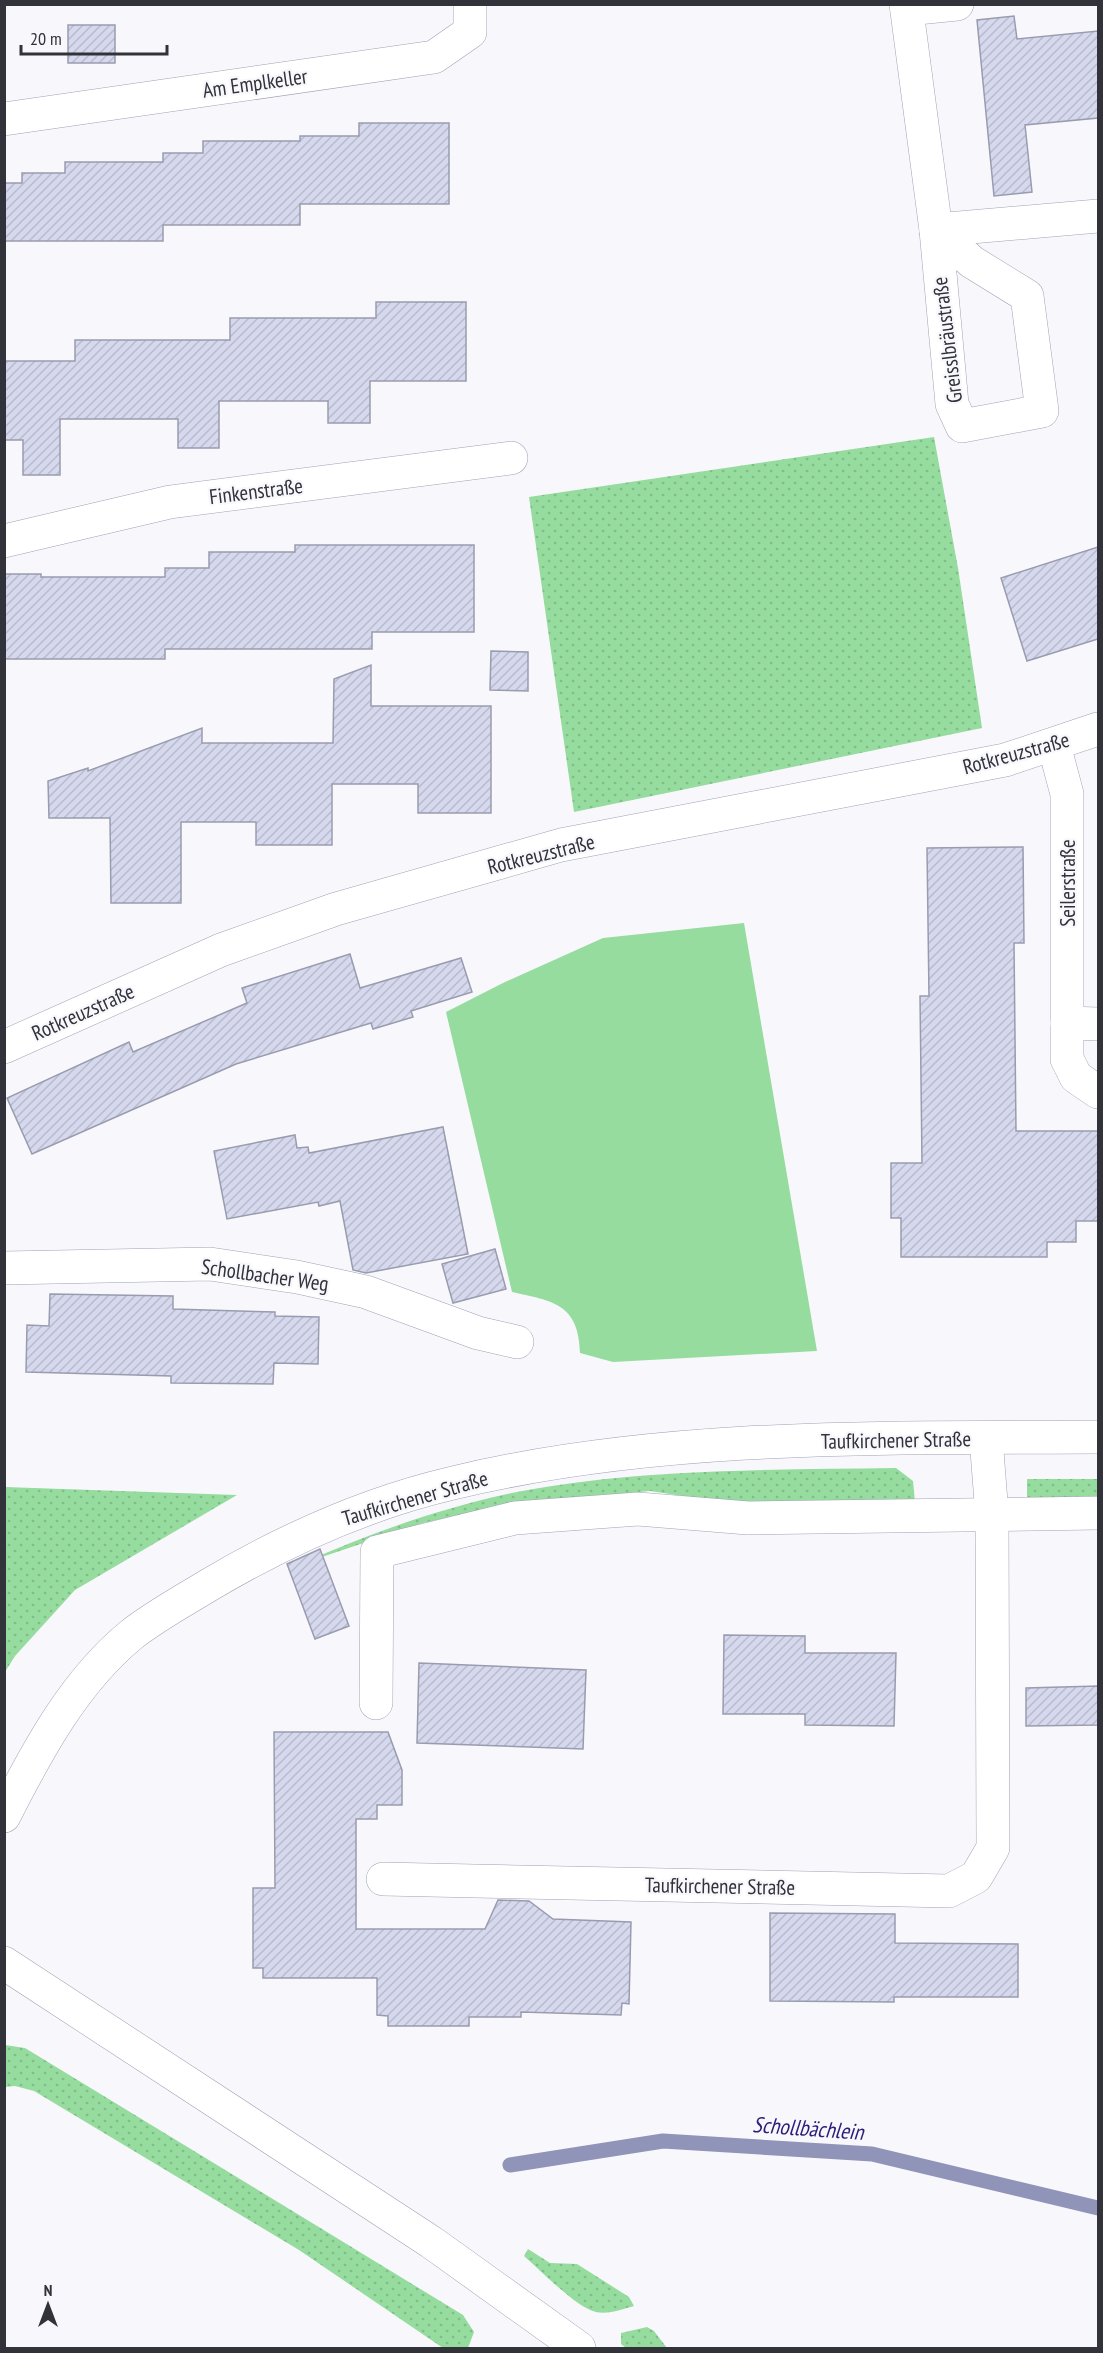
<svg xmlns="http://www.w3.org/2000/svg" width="1103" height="2353" font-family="'PT Sans Narrow',sans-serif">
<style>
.grass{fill:url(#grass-dots)}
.garden{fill:#95dc9e}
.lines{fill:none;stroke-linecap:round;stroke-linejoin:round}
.stream{stroke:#9094b9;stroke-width:15}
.building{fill:url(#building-hatch);stroke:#999baf;stroke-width:1.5}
.minor-casing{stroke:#a0a2b6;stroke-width:34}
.major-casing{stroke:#a0a2b6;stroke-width:34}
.minor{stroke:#fff;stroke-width:33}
.major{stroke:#fff;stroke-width:33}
.labels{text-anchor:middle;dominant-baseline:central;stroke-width:4.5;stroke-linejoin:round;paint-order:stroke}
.street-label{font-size:21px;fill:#31323a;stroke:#f8f8fc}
.water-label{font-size:22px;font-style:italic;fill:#2b1d7a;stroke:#f8f8fc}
</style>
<defs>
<pattern id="grass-dots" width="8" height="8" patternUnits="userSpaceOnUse" patternTransform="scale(1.5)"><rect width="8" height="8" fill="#95dc9e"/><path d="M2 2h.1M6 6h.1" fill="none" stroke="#81bd89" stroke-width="1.8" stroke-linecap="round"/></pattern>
<pattern id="building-hatch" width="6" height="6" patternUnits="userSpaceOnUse" patternTransform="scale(1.5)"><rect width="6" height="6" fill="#d6d9ed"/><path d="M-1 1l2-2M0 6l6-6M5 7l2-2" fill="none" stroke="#b8bbcc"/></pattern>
</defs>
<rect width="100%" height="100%" fill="#f8f8fc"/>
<g class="grass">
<path d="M 934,437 L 958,568 L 982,728 L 574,812 L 529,497 Z"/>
<path d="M 896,1468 L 913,1481 L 915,1502 L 749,1506 L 650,1491 L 510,1504 L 423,1523 L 301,1564 C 368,1534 435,1510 507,1494 C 634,1468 767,1470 896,1468 Z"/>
<path d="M 1027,1479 L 1098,1479 L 1098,1498 L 1027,1499 Z"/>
<path d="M 5,1487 L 237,1495 L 75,1590 L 15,1656 L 5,1672 Z"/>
<path d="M 5,2045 L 25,2048 L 463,2315 L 474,2332 L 468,2348 L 443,2348 L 299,2250 L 34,2091 L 15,2086 L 5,2087 Z"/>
<path d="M 528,2249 L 550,2263 L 577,2264 L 629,2297 L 634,2306 C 623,2309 608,2315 596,2312 C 577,2308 540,2270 524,2256 Z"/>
<path d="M 647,2327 L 654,2331 L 667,2348 L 626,2348 L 621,2344 L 621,2333 Z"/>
</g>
<path class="garden" d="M 744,923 L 817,1351 L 613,1362 L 580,1353 C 579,1304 553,1301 512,1292 L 446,1012 L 503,983 L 603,938 Z"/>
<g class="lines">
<path class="stream" d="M 510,2165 L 663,2141 L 872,2154 L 1098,2208"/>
</g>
<g class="building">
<path d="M 1014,16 L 1017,39 L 1098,31 L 1098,118 L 1025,125 L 1032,192 L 994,196 L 977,20 Z"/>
<rect x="68" y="25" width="47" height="38"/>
<path d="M 359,123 L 449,123 L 449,204 L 300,204 L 300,225 L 163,225 L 163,241 L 4,241 L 4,183 L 22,183 L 22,173 L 65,173 L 65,162 L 163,162 L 163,153 L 203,153 L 203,141 L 300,141 L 300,136 L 359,136 Z"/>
<path d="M 376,302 L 466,302 L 466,381 L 370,381 L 370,423 L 328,423 L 328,401 L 219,401 L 219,448 L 178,448 L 178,419 L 60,419 L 60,475 L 23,475 L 23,440 L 4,440 L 4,361 L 75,361 L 75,340 L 230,340 L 230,318 L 376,318 Z"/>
<path d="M 295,545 L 474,545 L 474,632 L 372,632 L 372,649 L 165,649 L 165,659 L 4,659 L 4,574 L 41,574 L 41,577 L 165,577 L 165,568 L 209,568 L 209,552 L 295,552 Z"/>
<path d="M 1098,547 L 1098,639 L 1027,661 L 1001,578 Z"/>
<path d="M 491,651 L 528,652 L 528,691 L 490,690 Z"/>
<path d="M 371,665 L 371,706 L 491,706 L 491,813 L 418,813 L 418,784 L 332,784 L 332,845 L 256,845 L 256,822 L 181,822 L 181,903 L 111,903 L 110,818 L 49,818 L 48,781 L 88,768 L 88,771 L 202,728 L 202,743 L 333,743 L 334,679 Z"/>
<path d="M 1023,847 L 1024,943 L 1014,943 L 1016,1131 L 1098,1131 L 1098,1221 L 1076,1221 L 1076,1242 L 1047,1242 L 1047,1257 L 901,1257 L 901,1218 L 891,1218 L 891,1163 L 922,1163 L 920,996 L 929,996 L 927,848 Z"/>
<path d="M 350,954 L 360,988 L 461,958 L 472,992 L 411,1011 L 413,1017 L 373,1029 L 371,1023 L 236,1064 L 32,1154 L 7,1098 L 129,1042 L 133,1052 L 247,1003 L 242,988 Z"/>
<path d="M 443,1127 L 468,1254 L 366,1273 L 353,1270 L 340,1201 L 319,1206 L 318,1202 L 227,1219 L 214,1151 L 295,1135 L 297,1148 L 308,1147 L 309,1153 Z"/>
<path d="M 495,1249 L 506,1289 L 453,1303 L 442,1264 Z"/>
<path d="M 50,1294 L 173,1296 L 173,1309 L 275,1312 L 275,1316 L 319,1317 L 318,1364 L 274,1363 L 273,1384 L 171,1383 L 171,1376 L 26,1372 L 27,1325 L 49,1326 Z"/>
<path d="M 320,1549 L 349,1626 L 315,1639 L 287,1564 Z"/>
<path d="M 724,1635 L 805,1636 L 805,1653 L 896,1653 L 894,1726 L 805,1725 L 805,1714 L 723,1714 Z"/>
<path d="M 419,1663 L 586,1670 L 583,1749 L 417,1743 Z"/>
<path d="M 1098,1686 L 1098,1725 L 1026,1726 L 1026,1688 Z"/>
<path d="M 274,1732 L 388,1732 L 402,1770 L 402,1805 L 377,1805 L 377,1819 L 356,1819 L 356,1929 L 485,1929 L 498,1900 L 529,1901 L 553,1919 L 631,1922 L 629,2004 L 622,2003 L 621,2015 L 521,2012 L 521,2017 L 469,2017 L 469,2026 L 388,2026 L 388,2016 L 377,2015 L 377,1978 L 263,1978 L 263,1968 L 253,1968 L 253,1888 L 275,1888 Z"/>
<path d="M 770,1913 L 895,1914 L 895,1943 L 1018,1944 L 1018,1997 L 894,1997 L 894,2002 L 770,2001 Z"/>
</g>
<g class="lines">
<g class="minor-casing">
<g id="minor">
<path d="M 906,4 L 936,230 L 952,404 L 962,426 L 1042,411 L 1027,296 L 972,262 L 936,230"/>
<path d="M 907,9 L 957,4"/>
<path d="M 4,119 L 434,57 L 470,32 L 470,4"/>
<path d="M 936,230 L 1098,216"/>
<path d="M 4,541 L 170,502 L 511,458"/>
<path d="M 1054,745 L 1067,794 L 1067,1059 L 1076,1077 L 1098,1092"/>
<path d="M 1067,1023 L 1098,1024"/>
<path d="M 4,1047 L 221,950 L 336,909 L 561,845 L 1005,760 L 1098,729"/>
<path d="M 4,1268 L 210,1264 L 297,1277 L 366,1292 L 478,1333 L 517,1342"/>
<path d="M 376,1703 L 377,1552 L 515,1518 L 638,1509 L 748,1518 L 1098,1513"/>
<path d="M 383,1879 L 949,1891 L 976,1877 L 993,1848 L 992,1515 L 986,1438"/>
</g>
</g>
<g class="major-casing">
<g id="major">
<path d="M 4,1816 C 37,1751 74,1682 131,1635 C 155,1616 183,1601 209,1585 C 285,1540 367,1503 453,1483 C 659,1433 888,1438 1098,1437"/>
<path d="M 4,1963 L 431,2242 L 579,2348"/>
</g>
</g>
<use href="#minor" class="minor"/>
<use href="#major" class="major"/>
</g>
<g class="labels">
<g class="street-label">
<text transform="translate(255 83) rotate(-8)">Am Emplkeller</text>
<text transform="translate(947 340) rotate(-97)">Greisslbräustraße</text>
<text transform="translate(256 491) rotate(-7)">Finkenstraße</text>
<text transform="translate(1016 753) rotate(-15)">Rotkreuzstraße</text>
<text transform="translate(541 854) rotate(-14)">Rotkreuzstraße</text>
<text transform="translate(1067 883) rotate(-90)">Seilerstraße</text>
<text transform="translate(83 1012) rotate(-24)">Rotkreuzstraße</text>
<text transform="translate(265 1275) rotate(8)">Schollbacher Weg</text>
<text transform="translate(896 1440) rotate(-1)">Taufkirchener Straße</text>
<text transform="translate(415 1498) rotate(-16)">Taufkirchener Straße</text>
<text transform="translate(720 1886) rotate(1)">Taufkirchener Straße</text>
</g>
<g class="water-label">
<text transform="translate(808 2128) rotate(4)">Schollbächlein</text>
</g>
</g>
<rect width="1103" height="2353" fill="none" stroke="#31323a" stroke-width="12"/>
<g transform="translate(48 2305)" stroke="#f8f8fc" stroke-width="4.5" paint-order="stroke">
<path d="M0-4.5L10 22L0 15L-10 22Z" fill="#31323a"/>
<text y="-9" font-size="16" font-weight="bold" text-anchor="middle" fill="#31323a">N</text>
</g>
<path d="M21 45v9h146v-9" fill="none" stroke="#31323a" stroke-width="3"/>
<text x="30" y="45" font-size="18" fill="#31323a" stroke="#f8f8fc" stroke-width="4.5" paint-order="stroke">20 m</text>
</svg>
